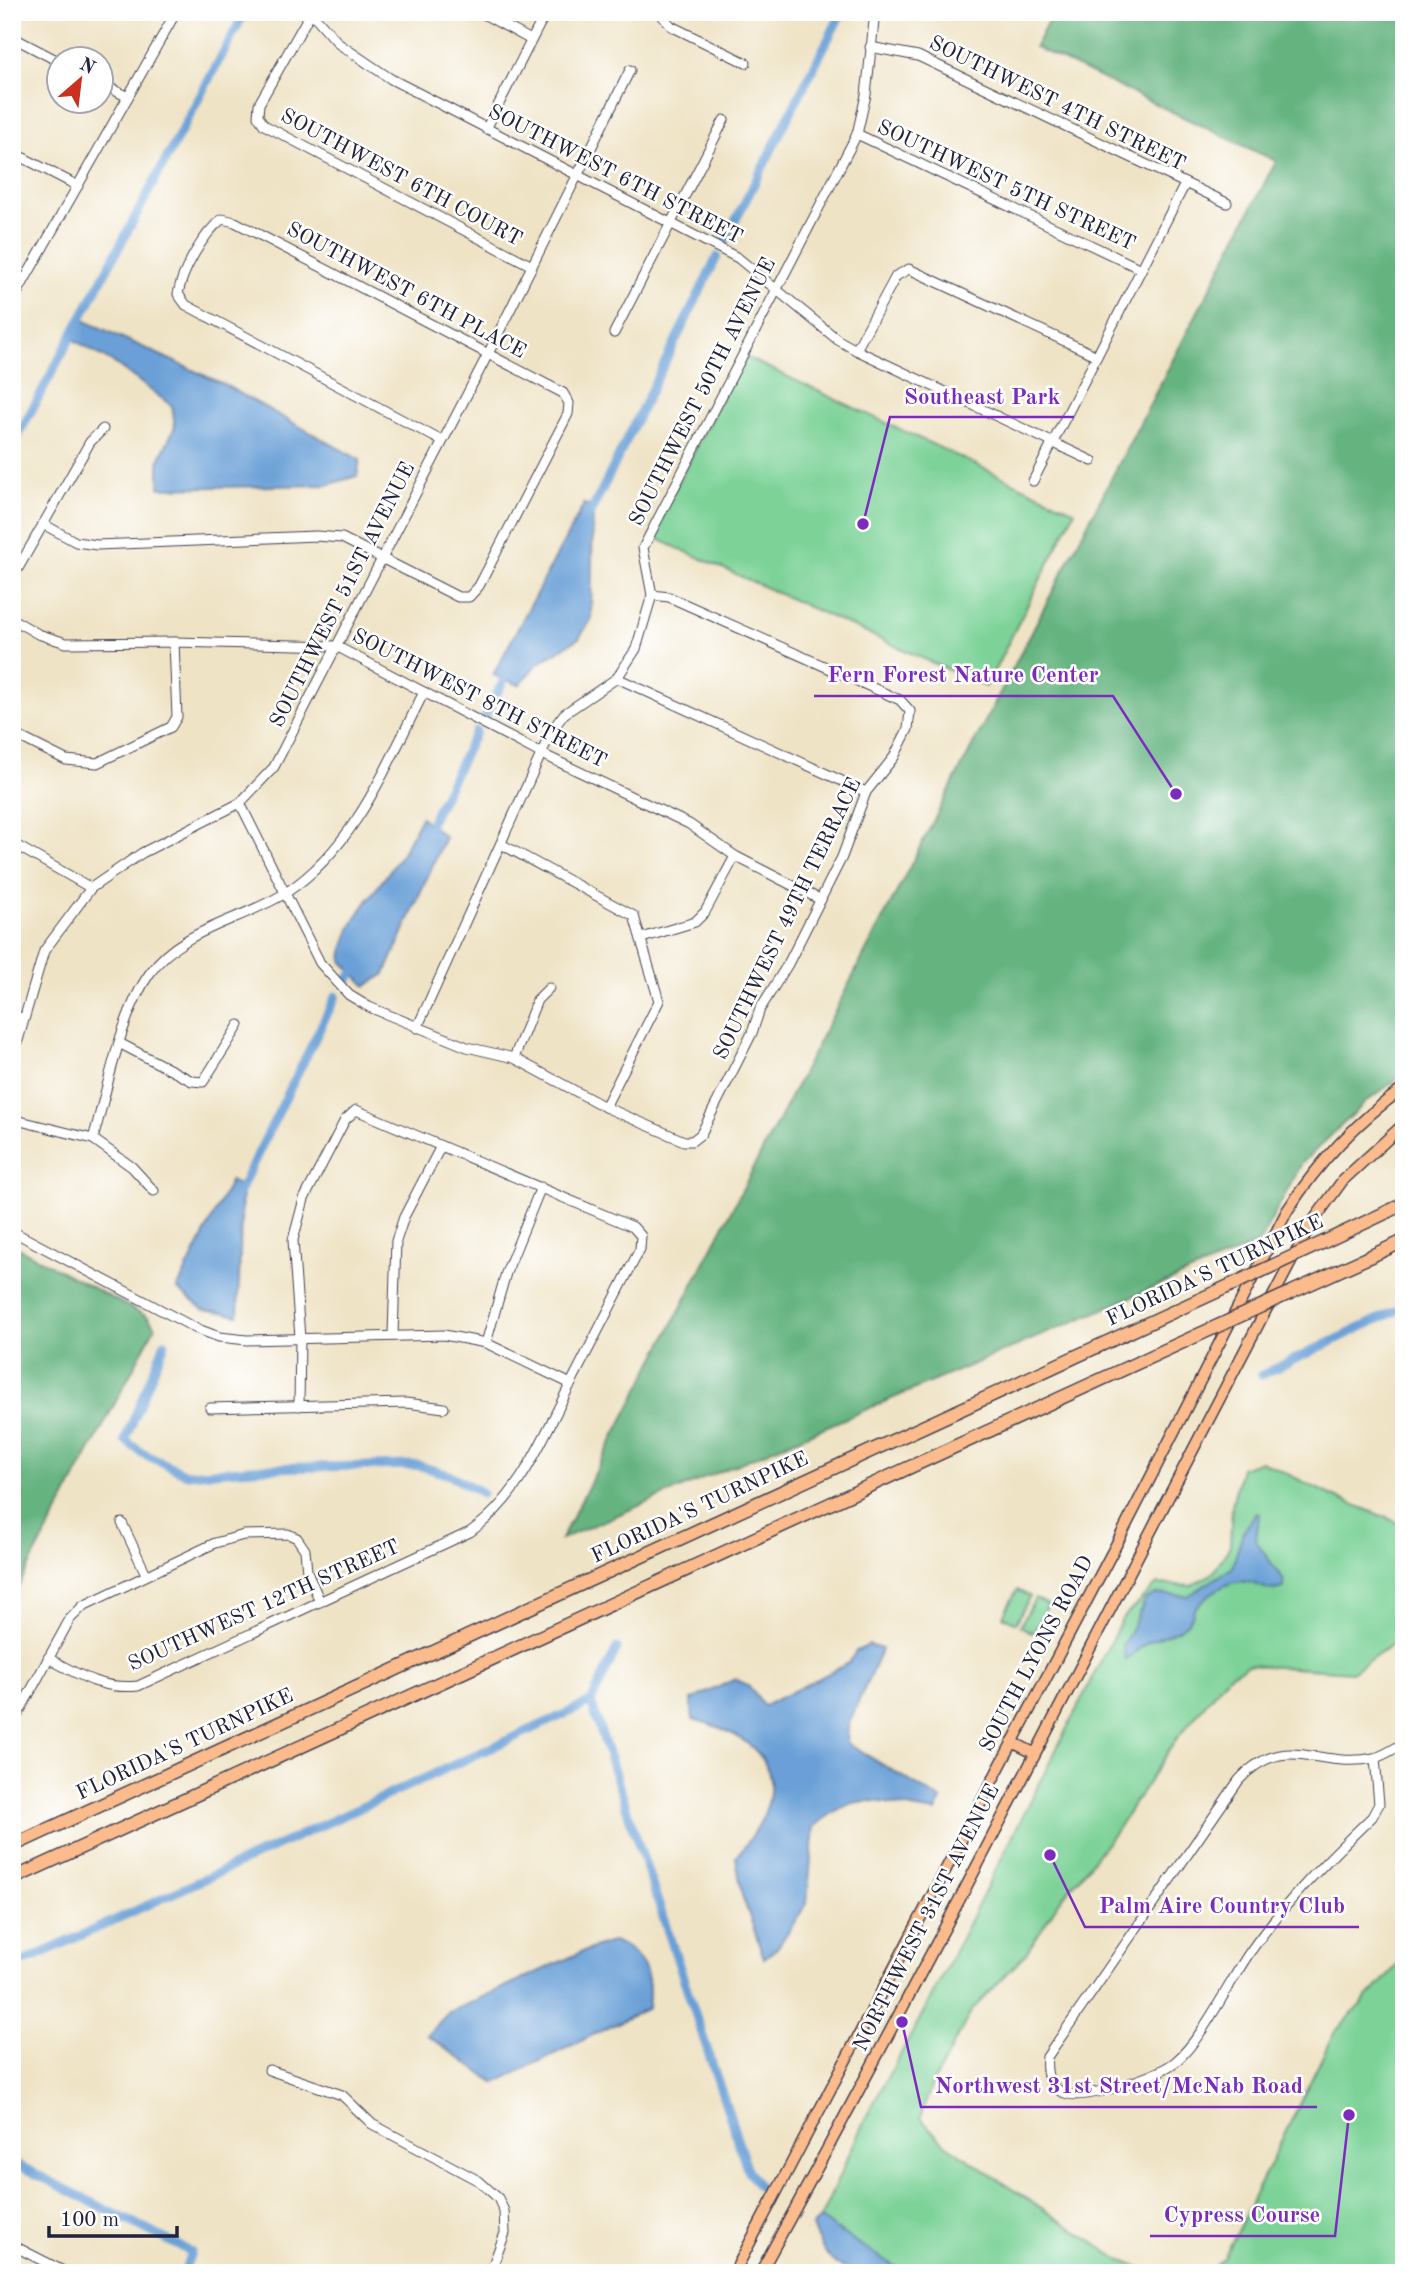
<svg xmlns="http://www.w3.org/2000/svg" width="1416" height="2285" font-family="'Old Standard TT',serif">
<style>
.green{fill:#7cd297;stroke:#4f7a69;stroke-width:2}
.forest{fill:#65b480;stroke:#446b5e;stroke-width:2}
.water{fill:#6aa0d7;stroke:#466189;stroke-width:2}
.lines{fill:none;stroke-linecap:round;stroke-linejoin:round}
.canal{stroke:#6aa0d7;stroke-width:9}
.minor-casing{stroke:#413f50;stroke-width:11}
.major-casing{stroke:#413f50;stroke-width:13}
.highway-casing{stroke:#413f50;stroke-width:15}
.minor{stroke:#fff;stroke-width:9}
.major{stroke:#fbbb8c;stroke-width:10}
.highway{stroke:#fbbb8c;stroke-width:12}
.highway-bridge-casing{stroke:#413f50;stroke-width:15;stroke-linecap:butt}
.highway-bridge{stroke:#fbbb8c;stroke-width:12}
.labels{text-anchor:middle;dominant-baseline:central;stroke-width:5;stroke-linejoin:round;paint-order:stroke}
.street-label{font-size:21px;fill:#22223b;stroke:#fff}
.leader{fill:none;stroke:#7b2cbf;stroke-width:2.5}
.callout-dot{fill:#7b2cbf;stroke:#fff;stroke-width:2.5}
.callout-label{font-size:23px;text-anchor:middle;font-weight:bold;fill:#7b2cbf;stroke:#fff;stroke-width:5;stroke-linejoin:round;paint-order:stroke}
</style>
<rect width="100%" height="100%" fill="#fff"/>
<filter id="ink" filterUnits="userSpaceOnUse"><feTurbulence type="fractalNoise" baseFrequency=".0143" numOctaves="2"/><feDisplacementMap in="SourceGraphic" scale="14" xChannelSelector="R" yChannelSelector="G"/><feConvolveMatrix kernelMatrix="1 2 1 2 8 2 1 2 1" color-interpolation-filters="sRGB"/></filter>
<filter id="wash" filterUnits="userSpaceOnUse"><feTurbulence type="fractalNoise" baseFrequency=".00686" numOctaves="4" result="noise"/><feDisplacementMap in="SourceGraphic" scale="28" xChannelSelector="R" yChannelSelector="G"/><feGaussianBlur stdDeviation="1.57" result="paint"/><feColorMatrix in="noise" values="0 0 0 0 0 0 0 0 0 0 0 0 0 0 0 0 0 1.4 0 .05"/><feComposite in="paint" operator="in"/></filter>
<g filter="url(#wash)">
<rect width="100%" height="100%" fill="#efe3c5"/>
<g class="green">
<path d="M 743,356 L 1075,511 L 986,687 L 651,536 Z"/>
<path d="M 1261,1461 L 1328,1494 L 1404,1525 L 1404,1636 L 1352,1672 L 1248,1665 L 1229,1675 L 1178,1737 L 1114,1834 L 1059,1902 L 1025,1955 L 972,2010 L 932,2084 L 920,2118 L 945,2144 L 1120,2260 L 1153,2273 L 905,2273 L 820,2219 L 865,2119 L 929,2002 L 1122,1619 L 1157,1584 L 1191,1586 L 1213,1573 L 1230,1546 L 1232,1505 L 1241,1468 Z"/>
<path d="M 1017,1590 L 1030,1596 L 1016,1623 L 1003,1616 Z"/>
<path d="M 1035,1598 L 1048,1605 L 1033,1633 L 1020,1626 Z"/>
<path d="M 1404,1958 L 1404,2255 L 1394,2273 L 1206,2273 L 1224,2258 L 1334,2033 Z"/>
</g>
<g class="forest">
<path d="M 1053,12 L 1404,12 L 1404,1074 L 1366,1102 L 1302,1163 L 1259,1243 L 561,1539 L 1276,161 L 1035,47 Z"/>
<path d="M 12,1245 L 148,1317 L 155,1327 L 12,1599 Z"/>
</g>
<g class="water">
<path d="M 81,319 L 221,383 L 360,460 L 357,476 L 327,485 L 159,488 L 159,460 L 175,427 L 172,406 L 117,365 L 71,338 Z"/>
<path d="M 584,504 L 593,508 L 591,620 L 579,638 L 536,665 L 519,685 L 493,675 Z"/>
<path d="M 421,817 L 445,837 L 385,974 L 366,986 L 342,961 C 344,919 379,890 400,856 C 408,843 414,830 421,817 Z"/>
<path d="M 231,1180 L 242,1188 L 238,1315 L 203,1309 L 177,1289 Z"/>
<path d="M 1256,1513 L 1259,1514 L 1256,1541 L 1284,1581 L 1284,1587 C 1271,1595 1261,1584 1247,1582 C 1228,1579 1206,1595 1194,1609 C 1191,1631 1164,1634 1147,1643 C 1138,1647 1134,1656 1125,1659 L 1123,1646 L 1146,1599 L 1156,1594 L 1188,1596 L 1232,1568 L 1243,1532 Z"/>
<path d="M 869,1645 L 882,1649 L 848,1725 L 847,1743 L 941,1800 L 936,1812 C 879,1805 863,1785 814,1827 L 807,1903 L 777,1948 L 764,1958 L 742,1895 L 736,1857 C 794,1789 778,1742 693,1719 L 691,1700 L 735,1679 L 748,1685 L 764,1706 L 849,1663 L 856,1651 Z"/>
<path d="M 614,1941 C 646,1956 652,1974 648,2008 L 495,2083 L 427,2035 L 449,2012 L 582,1952 Z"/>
<path d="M 820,2219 L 905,2273 C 857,2273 830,2279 812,2226 Z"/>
</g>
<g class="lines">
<g class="canal">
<path d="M 725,241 L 842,12"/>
<path d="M 12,447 L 245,12"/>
<path d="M 589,516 L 717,257"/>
<path d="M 486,715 L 510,668"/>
<path d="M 426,832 L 476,731"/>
<path d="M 346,982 L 360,964"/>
<path d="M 236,1198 L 336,996"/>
<path d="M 165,1343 L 125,1440 L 142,1453 L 187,1474 L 266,1468 L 417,1465 L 450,1475 L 482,1493"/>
<path d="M 1262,1375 L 1404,1307"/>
<path d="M 617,1648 L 591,1702 L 748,2171 L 759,2187"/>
<path d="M 12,1967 L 591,1702"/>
<path d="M 12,2162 L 191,2252 L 184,2273"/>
</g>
</g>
</g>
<g filter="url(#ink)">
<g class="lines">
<g class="minor-casing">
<g id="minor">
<path d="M 480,12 L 531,40"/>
<path d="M 659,12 L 671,26 L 746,63"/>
<path d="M 12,37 L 60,62"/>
<path d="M 870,47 L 918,56 L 1227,203"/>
<path d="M 102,84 L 128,97"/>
<path d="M 486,129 L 546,12"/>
<path d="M 857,134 L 1141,269"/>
<path d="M 12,152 L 78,186"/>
<path d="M 532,266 L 264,125 L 258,116 L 259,104 L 311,12 L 339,44 L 391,79 L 738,258 L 838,340 L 856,350 L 1092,461"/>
<path d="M 12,273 L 24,279"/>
<path d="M 12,302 L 176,12"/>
<path d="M 614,333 L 724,120"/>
<path d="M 856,350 L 896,276 L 909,269 L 1097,356"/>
<path d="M 1033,481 L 1185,184"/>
<path d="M 43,524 L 76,542 L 97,545 L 316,536 L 342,538 L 458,597 L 469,597 L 479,586 L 568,414 L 569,403 L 563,393 L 235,222 L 222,219 C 203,234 182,271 178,294 L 186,305 L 442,441"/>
<path d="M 12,579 L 90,442 L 103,429"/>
<path d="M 12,619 L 38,634 L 66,643 L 174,642 L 336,646 L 540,753 L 689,824 L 735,856 L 821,900"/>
<path d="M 617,678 L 866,792"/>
<path d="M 12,733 L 66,760 L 97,763 L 171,727 L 177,717 L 174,642"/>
<path d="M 240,803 L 320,963 L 349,995 L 369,1007 L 467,1047 L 514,1058 L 605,1107 L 684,1141 L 692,1141 L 701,1134 L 752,1033 L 760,1009 L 788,964 L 842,857 L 866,792 L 894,757 L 908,729 L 910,711 L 900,700 L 669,597 L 652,595"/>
<path d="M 12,843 L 91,888"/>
<path d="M 501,844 L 634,916 L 659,1001 L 605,1107"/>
<path d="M 642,938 L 695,922 L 705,912 L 735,856"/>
<path d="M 12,1013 L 22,1019"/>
<path d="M 417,1028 L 552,730 L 564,714 L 617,678 L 636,649 L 652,595 L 643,548 L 857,134 L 866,95 L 875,12"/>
<path d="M 121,1044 L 192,1081 L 203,1082 L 239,1025"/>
<path d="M 514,1058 L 537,1000 L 549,988"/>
<path d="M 12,1061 L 44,951 L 91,888 L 142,853 L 240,803 L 274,767 L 488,354 L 630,70"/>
<path d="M 12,1119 L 93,1139 L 132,1167 L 154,1191"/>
<path d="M 93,1139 C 108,1088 120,1015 150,973 C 180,929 244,920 287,892 C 356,846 387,764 424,692"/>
<path d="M 12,1231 L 195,1328 L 219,1337 L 247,1340 L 444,1335 L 486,1343 L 571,1384"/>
<path d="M 393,1336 L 396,1241 L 404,1217 L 441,1146"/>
<path d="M 486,1343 L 506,1273 L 541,1187"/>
<path d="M 210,1408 L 406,1403 L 444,1408"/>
<path d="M 122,1523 L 146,1574"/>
<path d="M 48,1658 C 79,1675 102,1690 138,1686 L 470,1532 C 521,1497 543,1437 571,1383 C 594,1338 617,1294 640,1249 L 641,1236 L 633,1227 L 356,1110 L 345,1120 L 304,1199 L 293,1240 L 300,1338 L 299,1406"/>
<path d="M 12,1725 L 70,1619 L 83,1606 L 215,1543 L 244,1535 L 288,1534 L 297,1538 L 305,1550 L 307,1571 L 320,1602"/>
<path d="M 1375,1758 L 1379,1804 L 1372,1817 C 1328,1859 1285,1902 1250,1952 C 1229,1982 1202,2040 1175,2062 C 1157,2076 1090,2099 1068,2094 C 1050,2090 1045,2075 1047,2057 L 1239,1780 C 1285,1730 1318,1770 1374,1758 C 1384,1756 1395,1748 1404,1743"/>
<path d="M 269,2070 L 342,2095 L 372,2124 L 479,2181 L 498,2198 L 504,2211 L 505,2233 L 490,2273"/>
<path d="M 12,2245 L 67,2273"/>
<path d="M 309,2273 L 310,2273"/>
</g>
</g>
<g class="major-casing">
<g id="major">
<path d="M 1012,1742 L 1034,1753"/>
<path d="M 734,2273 L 1117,1543 L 1287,1211 C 1318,1163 1357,1121 1404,1088"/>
<path d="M 760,2273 C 950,1926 1127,1573 1311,1224 L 1343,1180 L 1404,1124"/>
</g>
</g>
<g class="highway-casing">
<g id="highway">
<path d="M 1324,1242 L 1404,1204"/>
<path d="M 1303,1287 L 1404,1241"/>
<path d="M 12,1846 L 1216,1292"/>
<path d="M 12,1879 L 1196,1336"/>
</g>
</g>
<use href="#minor" class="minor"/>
<use href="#major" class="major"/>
<use href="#highway" class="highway"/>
<g class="highway-bridge-casing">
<g id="highway-bridge">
<path d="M 1216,1292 L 1324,1242"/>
<path d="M 1196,1336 L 1303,1287"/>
</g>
</g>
<use href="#highway-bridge" class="highway-bridge"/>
</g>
</g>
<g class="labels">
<g class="street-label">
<text transform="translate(1057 104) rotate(26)">SOUTHWEST 4TH STREET</text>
<text transform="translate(615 175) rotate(27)">SOUTHWEST 6TH STREET</text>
<text transform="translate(401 178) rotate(28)">SOUTHWEST 6TH COURT</text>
<text transform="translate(1006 186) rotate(25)">SOUTHWEST 5TH STREET</text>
<text transform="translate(406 291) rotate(28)">SOUTHWEST 6TH PLACE</text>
<text transform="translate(703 392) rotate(-63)">SOUTHWEST 50TH AVENUE</text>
<text transform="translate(343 595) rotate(-63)">SOUTHWEST 51ST AVENUE</text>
<text transform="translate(479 699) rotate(27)">SOUTHWEST 8TH STREET</text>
<text transform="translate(788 919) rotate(-64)">SOUTHWEST 49TH TERRACE</text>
<text transform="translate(1215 1271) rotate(-25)">FLORIDA'S TURNPIKE</text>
<text transform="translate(700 1508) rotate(-25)">FLORIDA'S TURNPIKE</text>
<text transform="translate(264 1606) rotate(-24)">SOUTHWEST 12TH STREET</text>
<text transform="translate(1037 1654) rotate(-62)">SOUTH LYONS ROAD</text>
<text transform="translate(185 1745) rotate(-25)">FLORIDA'S TURNPIKE</text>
<text transform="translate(927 1918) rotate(-63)">NORTHWEST 31ST AVENUE</text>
</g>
</g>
<path class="leader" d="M863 524L890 417H1074M1176 794L1113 696H814M1050 1855L1085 1927H1359M902 2022L921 2107H1317M1349 2115L1335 2236H1150"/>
<g class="callout-dot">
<circle cx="863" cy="524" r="7"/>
<circle cx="1176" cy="794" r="7"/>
<circle cx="1050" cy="1855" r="7"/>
<circle cx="902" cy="2022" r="7"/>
<circle cx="1349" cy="2115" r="7"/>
</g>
<g class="callout-label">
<text x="982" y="404">Southeast Park</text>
<text x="963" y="682">Fern Forest Nature Center</text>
<text x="1222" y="1913">Palm Aire Country Club</text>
<text x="1119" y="2093">Northwest 31st Street/McNab Road</text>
<text x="1242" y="2222">Cypress Course</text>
</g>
<rect width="1416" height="2285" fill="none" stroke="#fff" stroke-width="42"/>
<g transform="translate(80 80) rotate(28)"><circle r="33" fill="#ffffff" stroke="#a7a7b1" stroke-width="2"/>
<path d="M0-5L12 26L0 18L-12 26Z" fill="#c8321e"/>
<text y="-10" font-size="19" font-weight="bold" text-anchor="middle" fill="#22223b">N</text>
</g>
<path d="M49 2226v10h128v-10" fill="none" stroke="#22223b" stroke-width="3.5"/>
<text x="60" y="2226" font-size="21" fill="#22223b" stroke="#ffffff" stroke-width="5" paint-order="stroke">100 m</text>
</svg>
